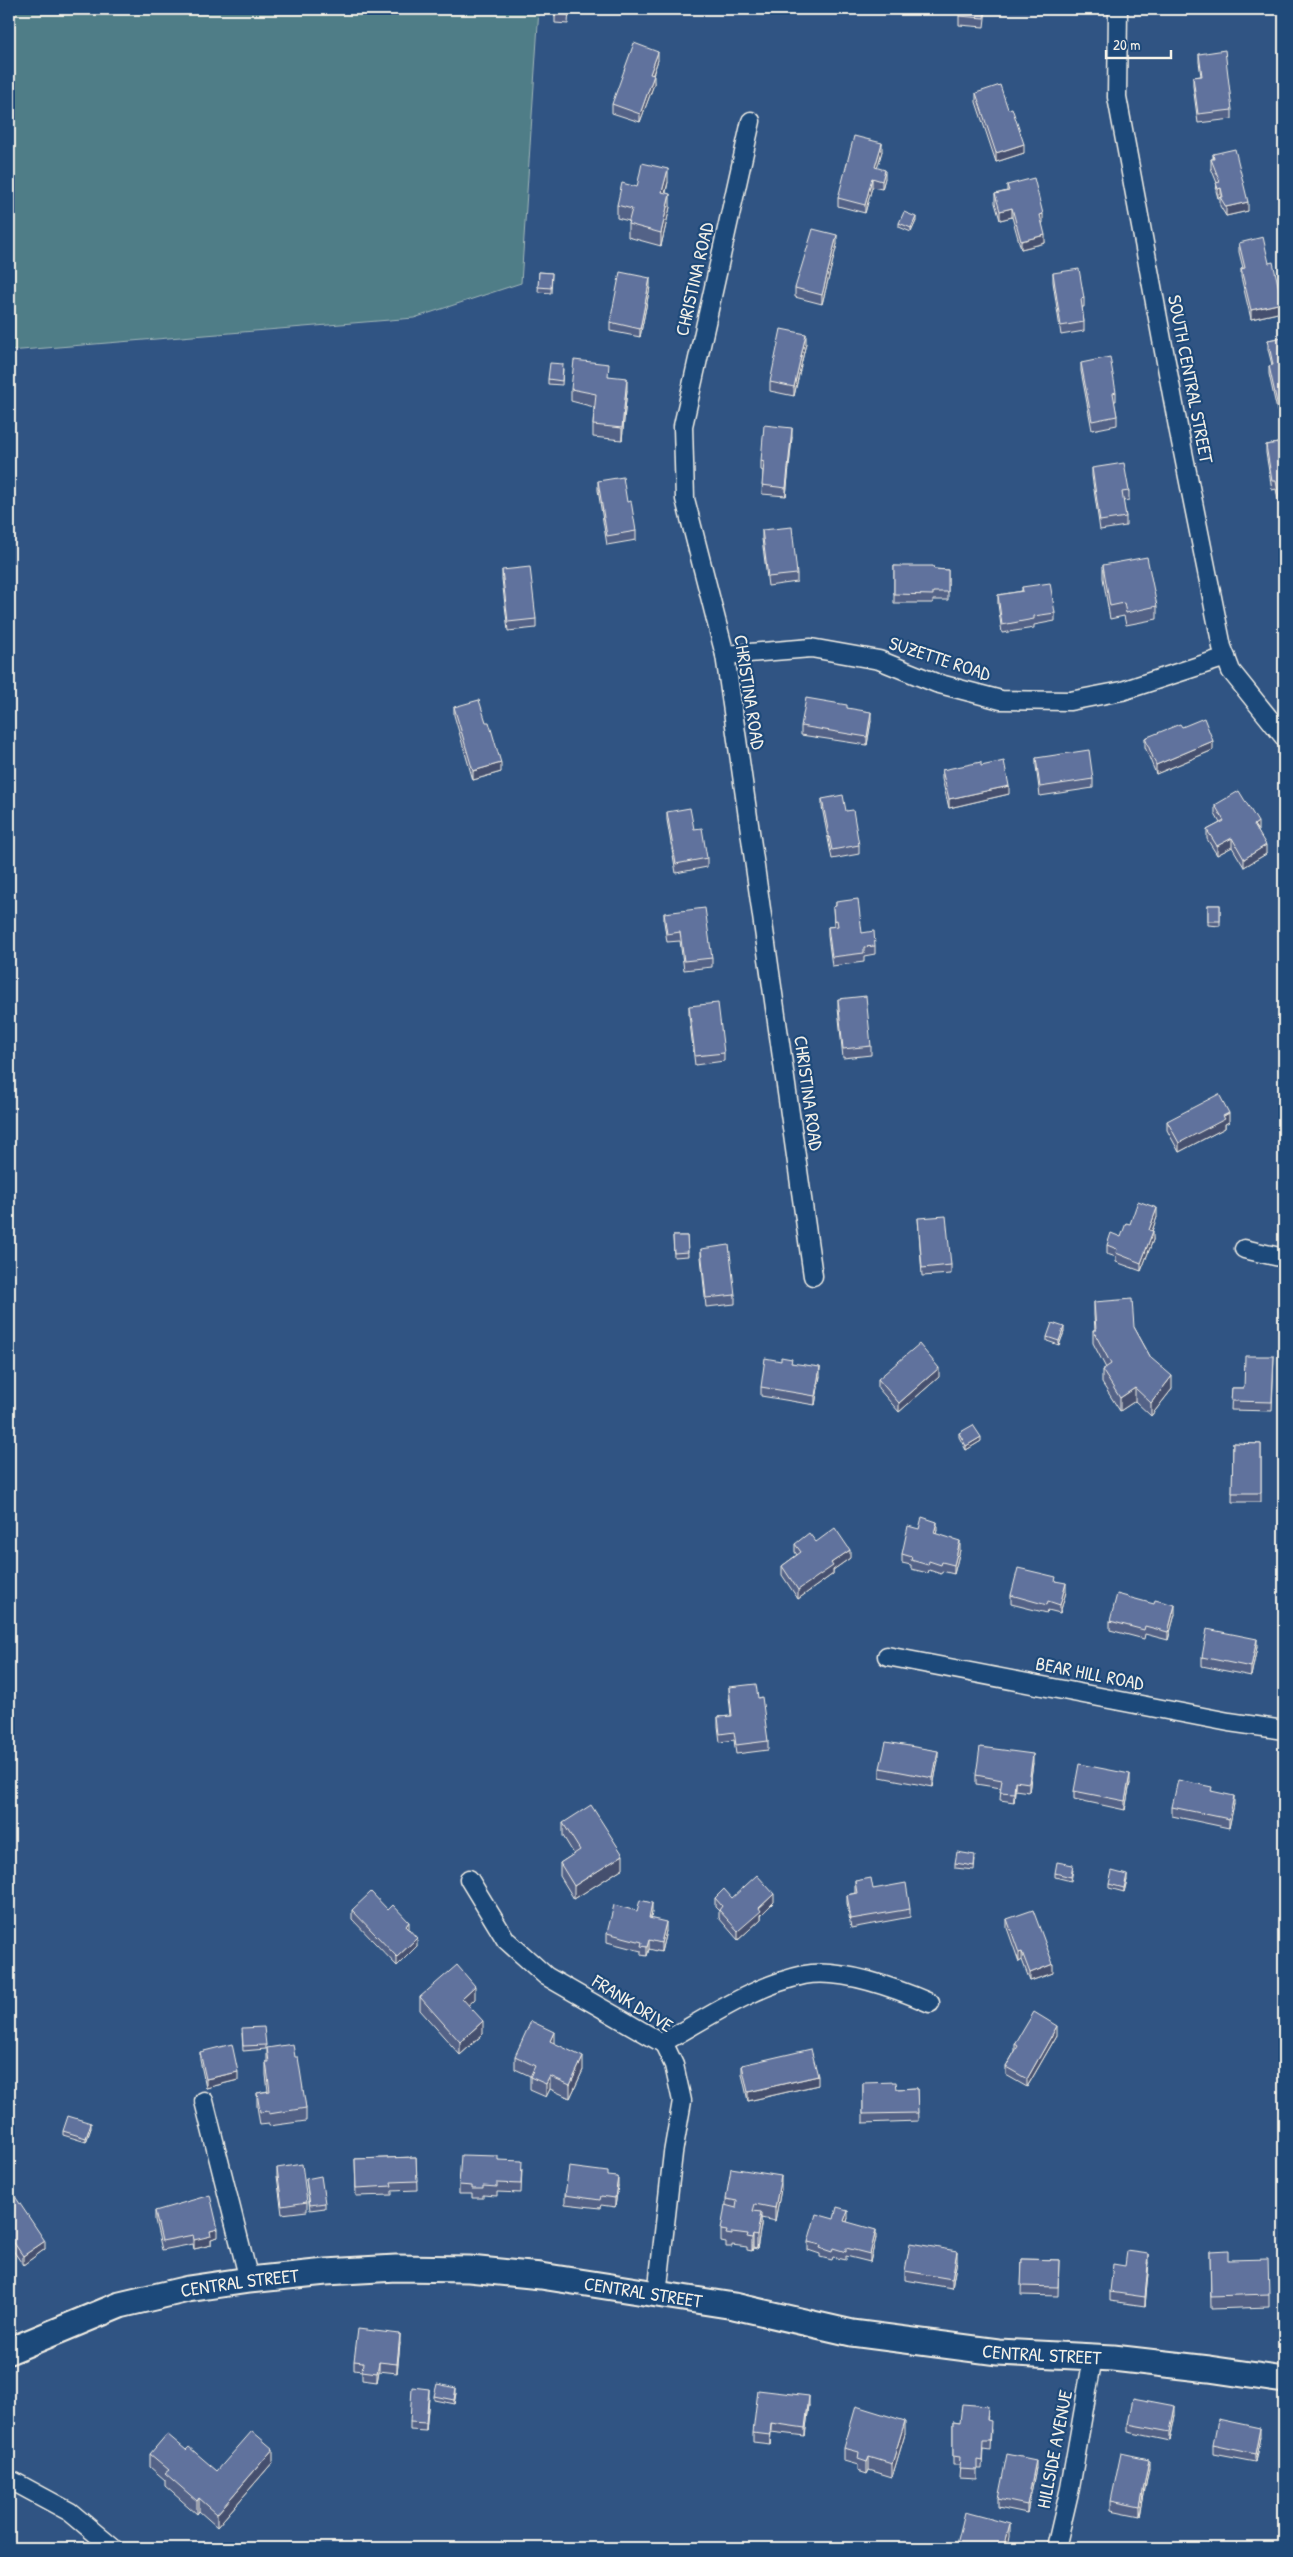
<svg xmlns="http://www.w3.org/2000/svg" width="1293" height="2557" font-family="'Patrick Hand',sans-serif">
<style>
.green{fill:#4f7d87;stroke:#a2b7b8}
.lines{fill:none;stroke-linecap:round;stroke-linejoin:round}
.street-casing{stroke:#f4f1e8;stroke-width:21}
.secondary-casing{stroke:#f4f1e8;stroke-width:29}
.street{stroke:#1f4a7a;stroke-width:18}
.secondary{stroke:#1f4a7a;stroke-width:25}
.wall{fill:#536287;stroke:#f4f1e8}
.shaded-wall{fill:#44506e;stroke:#f4f1e8}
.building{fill:#61729d;stroke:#f4f1e8}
.labels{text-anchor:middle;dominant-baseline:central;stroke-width:4.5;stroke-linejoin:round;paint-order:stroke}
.street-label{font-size:19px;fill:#f4f1e8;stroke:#1f4a7a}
</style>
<rect width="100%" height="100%" fill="#305483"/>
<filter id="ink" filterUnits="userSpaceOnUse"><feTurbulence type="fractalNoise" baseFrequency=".02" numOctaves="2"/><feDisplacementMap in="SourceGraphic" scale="10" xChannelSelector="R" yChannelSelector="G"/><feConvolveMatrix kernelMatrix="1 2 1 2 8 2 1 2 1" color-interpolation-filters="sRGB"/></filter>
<g filter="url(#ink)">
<path class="green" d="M 9,9 L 539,9 L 521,283 L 414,318 L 9,351 Z"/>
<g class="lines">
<g class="street-casing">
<g id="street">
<path d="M 1118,9 L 1117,97 L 1179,432 L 1222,647 L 1231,671 L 1284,737"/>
<path d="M 751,121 L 683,426 L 685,499 L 725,655 L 813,1276"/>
<path d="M 725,655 L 811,648 L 879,660 L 936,683 L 1001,700 L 1070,701 L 1122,691 L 1226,657"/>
<path d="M 1244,1249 L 1284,1258"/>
<path d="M 887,1656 L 1229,1722 L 1284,1730"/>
<path d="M 469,1879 L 506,1940 L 546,1976 L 664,2044 L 674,2065 L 682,2101 L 673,2153 L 657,2295"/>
<path d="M 662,2043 C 707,2018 753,1986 804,1975 C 842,1968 895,1988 930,2003"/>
<path d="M 204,2101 L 249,2280"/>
<path d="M 9,2479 L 70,2512 L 113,2548"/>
<path d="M 1056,2548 L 1070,2488 L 1093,2357"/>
</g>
</g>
<g class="secondary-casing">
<g id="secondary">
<path id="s1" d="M 9,2351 L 120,2305 L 188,2289 L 249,2280 L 326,2272 L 396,2268 L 469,2269 L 541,2276 L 734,2306 L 852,2333 L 998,2352 L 1113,2358 L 1209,2369 L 1284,2380"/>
</g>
</g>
<use href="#street" class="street"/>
<use href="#secondary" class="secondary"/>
</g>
<g class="wall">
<path d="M 569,9 L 568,24 L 555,23 L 555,14 Z"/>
<path d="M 986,9 L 984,27 L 959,25 L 959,16 Z"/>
<path d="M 1199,54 L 1232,110 L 1232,119 L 1198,123 L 1193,86 L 1193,77 L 1201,76 L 1199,62 Z"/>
<path d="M 658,60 L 653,75 L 654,84 L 640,122 L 612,113 L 612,104 Z"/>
<path d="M 976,93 L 1024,153 L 996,162 L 976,102 Z"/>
<path d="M 882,151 L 877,168 L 885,178 L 882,189 L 872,187 L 865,213 L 838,206 L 838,198 Z"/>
<path d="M 1213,154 L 1248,211 L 1226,216 L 1220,206 L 1220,197 L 1221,197 L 1218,198 L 1216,191 L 1217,183 L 1211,168 L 1211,159 L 1213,159 Z"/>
<path d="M 668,182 L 666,193 L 670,207 L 661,246 L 628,237 L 628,224 L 629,221 L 617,218 L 617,205 L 637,187 Z"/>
<path d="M 1007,185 L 1043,223 L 1042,223 L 1045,243 L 1021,249 L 1012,217 L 1000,220 L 995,203 L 995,194 L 1007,191 Z"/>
<path d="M 916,221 L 911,232 L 899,227 L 899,223 Z"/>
<path d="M 1239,243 L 1269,263 L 1282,312 L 1251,319 L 1241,277 L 1241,269 L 1243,268 L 1239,252 Z"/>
<path d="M 837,244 L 822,304 L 795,297 L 795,288 Z"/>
<path d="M 539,272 L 552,273 L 551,293 L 538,292 Z"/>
<path d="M 1053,273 L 1084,298 L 1084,307 L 1082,307 L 1084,322 L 1084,331 L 1061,335 L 1053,282 Z"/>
<path d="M 650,287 L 640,337 L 610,331 L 610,322 Z"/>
<path d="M 1284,337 L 1278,415 L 1269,374 L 1269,366 L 1272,365 L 1268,349 L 1268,340 Z"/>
<path d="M 806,343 L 794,396 L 770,391 L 770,382 Z"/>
<path d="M 1081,363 L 1116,392 L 1116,401 L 1114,401 L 1117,416 L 1117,425 L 1092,430 L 1081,371 Z"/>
<path d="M 563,369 L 562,385 L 548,384 L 548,379 Z"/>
<path d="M 609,376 L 627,390 L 622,440 L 593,437 L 593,425 L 594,407 L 571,401 L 571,389 Z"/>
<path d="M 792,437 L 786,496 L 762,494 L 763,471 L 761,470 L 761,461 Z"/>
<path d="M 1284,442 L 1284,510 L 1280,511 L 1276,489 L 1272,490 L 1266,453 L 1266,445 Z"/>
<path d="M 1092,468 L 1129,491 L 1129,500 L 1123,501 L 1126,517 L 1126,526 L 1100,530 L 1092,476 Z"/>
<path d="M 598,481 L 636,531 L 636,540 L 607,545 L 598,490 Z"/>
<path d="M 762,530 L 797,574 L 797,582 L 768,586 L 762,539 Z"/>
<path d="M 1103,565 L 1157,606 L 1157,619 L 1126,625 L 1124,616 L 1110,619 L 1103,578 Z"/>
<path d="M 894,566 L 934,569 L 948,570 L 948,600 L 933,600 L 933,603 L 894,603 Z"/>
<path d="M 502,570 L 536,619 L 536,628 L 508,631 L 502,579 Z"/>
<path d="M 1022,587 L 1055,613 L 1055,621 L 1034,625 L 1034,628 L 1002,633 L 998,604 L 998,595 L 1022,591 Z"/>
<path d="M 454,707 L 501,772 L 473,780 L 454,715 Z"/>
<path d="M 847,708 L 871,721 L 867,745 L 801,735 L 801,726 Z"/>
<path d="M 1182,727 L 1213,750 L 1156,774 L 1145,747 L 1145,738 Z"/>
<path d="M 1036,758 L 1093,779 L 1093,788 L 1040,796 L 1036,766 Z"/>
<path d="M 981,766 L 1009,794 L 949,808 L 942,779 L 942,770 Z"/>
<path d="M 822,799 L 859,845 L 859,854 L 832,859 L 822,807 Z"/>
<path d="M 1215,805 L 1258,831 L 1266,854 L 1244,867 L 1232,847 L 1217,855 L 1207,839 L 1207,830 L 1220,823 L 1215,814 Z"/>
<path d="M 667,812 L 707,858 L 707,867 L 676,873 L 667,820 Z"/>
<path d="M 836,902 L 862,933 L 875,946 L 875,954 L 864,956 L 864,962 L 832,966 L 828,936 L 828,927 L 834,926 L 833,907 L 836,906 Z"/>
<path d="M 1208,905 L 1220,905 L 1220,926 L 1208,925 Z"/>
<path d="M 664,913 L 712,958 L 712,967 L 684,970 L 680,941 L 667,942 L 664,922 Z"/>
<path d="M 838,999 L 871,1046 L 871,1055 L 843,1058 L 838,1008 Z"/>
<path d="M 689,1006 L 724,1053 L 724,1061 L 695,1065 L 689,1015 Z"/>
<path d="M 1167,1121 L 1229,1122 L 1225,1124 L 1225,1128 L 1179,1152 L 1167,1130 Z"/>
<path d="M 1157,1217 L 1152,1231 L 1153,1240 L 1141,1271 L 1116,1262 L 1116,1257 L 1107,1254 L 1107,1245 L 1121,1237 L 1130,1224 Z"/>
<path d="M 918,1218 L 951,1265 L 951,1274 L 922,1276 Z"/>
<path d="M 673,1236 L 687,1236 L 688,1256 L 674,1257 Z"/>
<path d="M 701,1249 L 735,1295 L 735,1304 L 706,1307 L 701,1257 Z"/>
<path d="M 1094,1302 L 1134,1327 L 1151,1358 L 1172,1389 L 1151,1416 L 1135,1401 L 1120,1411 L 1102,1383 L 1102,1370 L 1106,1368 L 1093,1343 L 1093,1330 L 1095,1330 L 1094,1315 Z"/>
<path d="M 1064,1332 L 1059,1345 L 1047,1341 L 1047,1337 Z"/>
<path d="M 1274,1356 L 1272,1411 L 1231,1410 L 1232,1388 L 1244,1388 Z"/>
<path d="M 792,1363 L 820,1376 L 815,1405 L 761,1396 L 761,1387 Z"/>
<path d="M 939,1377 L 899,1412 L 878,1388 L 878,1379 Z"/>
<path d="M 959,1433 L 981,1441 L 966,1450 L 959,1437 Z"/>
<path d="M 1233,1443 L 1261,1444 L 1261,1502 L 1232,1502 Z"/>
<path d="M 919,1529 L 937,1530 L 936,1534 L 960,1550 L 954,1574 L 942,1571 L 941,1574 L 929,1570 L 928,1573 L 911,1569 L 911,1565 L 902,1563 L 902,1554 Z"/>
<path d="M 816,1542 L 850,1558 L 833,1570 L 833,1574 L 798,1599 L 782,1575 L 782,1566 L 797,1555 L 795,1552 L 795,1544 Z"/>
<path d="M 1056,1581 L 1066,1592 L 1060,1613 L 1048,1610 L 1047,1613 L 1011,1604 L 1011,1595 Z"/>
<path d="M 1175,1614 L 1168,1640 L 1145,1634 L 1144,1639 L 1110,1630 L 1110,1621 Z"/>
<path d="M 1257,1647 L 1251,1676 L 1202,1666 L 1202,1657 Z"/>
<path d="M 729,1687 L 758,1698 L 768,1741 L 768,1750 L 736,1754 L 734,1740 L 720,1742 L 718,1726 L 718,1717 L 731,1716 L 729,1696 Z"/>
<path d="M 938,1760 L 933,1787 L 880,1777 L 880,1768 Z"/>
<path d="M 1033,1763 L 1029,1792 L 1015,1790 L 1014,1802 L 1000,1800 L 1001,1788 L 976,1784 L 976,1775 Z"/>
<path d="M 1130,1783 L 1125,1810 L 1074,1799 L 1074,1791 Z"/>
<path d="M 1212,1791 L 1234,1804 L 1229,1828 L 1172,1816 L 1172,1807 Z"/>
<path d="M 563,1823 L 623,1868 L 574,1899 L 560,1876 L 560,1863 L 574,1854 L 563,1836 Z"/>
<path d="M 975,1859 L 974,1870 L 955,1868 L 955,1863 Z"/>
<path d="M 1073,1870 L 1071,1881 L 1055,1877 L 1055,1873 Z"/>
<path d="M 1127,1880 L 1124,1892 L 1109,1888 L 1109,1884 Z"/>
<path d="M 855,1881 L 873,1889 L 910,1909 L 910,1917 L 851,1928 L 847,1903 L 847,1895 L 855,1893 Z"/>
<path d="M 715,1898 L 732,1898 L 774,1902 L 761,1915 L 761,1919 L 738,1940 L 719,1918 L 719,1911 L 715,1907 Z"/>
<path d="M 352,1910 L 388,1910 L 409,1929 L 417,1946 L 397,1966 L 352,1919 Z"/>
<path d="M 637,1911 L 652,1912 L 651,1918 L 666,1931 L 661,1952 L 649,1949 L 647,1956 L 641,1955 L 641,1951 L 607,1942 L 607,1933 Z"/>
<path d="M 1007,1919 L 1053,1973 L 1030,1981 L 1022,1960 L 1019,1962 L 1007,1928 Z"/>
<path d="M 420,1997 L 475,1999 L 468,2005 L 483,2034 L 460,2055 L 420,2010 Z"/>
<path d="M 242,2033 L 266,2045 L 266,2049 L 243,2051 Z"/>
<path d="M 1057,2035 L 1027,2087 L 1006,2075 L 1006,2067 L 1015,2051 L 1015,2044 Z"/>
<path d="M 554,2043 L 583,2070 L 570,2098 L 550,2089 L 546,2097 L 530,2090 L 530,2076 L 515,2069 L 515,2056 Z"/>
<path d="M 267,2048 L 295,2057 L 306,2108 L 306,2121 L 269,2126 L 269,2124 L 260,2125 L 257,2106 L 257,2093 L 268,2091 L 266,2075 L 266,2062 L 267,2062 Z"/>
<path d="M 200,2052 L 238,2080 L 206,2088 L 200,2060 Z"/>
<path d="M 742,2065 L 818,2085 L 748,2101 L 742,2074 Z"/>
<path d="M 863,2083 L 897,2089 L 917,2088 L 918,2121 L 863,2123 Z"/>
<path d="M 91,2128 L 86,2142 L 63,2135 L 63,2131 Z"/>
<path d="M 416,2157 L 417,2190 L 392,2191 L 392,2195 L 356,2196 L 355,2159 Z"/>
<path d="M 498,2160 L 522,2169 L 521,2193 L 497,2192 L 497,2196 L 483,2195 L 483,2198 L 472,2198 L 472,2194 L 459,2194 L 459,2185 Z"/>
<path d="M 277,2168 L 307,2202 L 307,2211 L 282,2214 L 277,2176 Z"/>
<path d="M 608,2176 L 618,2186 L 615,2207 L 601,2205 L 600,2208 L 565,2204 L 565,2195 Z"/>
<path d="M 306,2179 L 325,2203 L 325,2208 L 310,2210 Z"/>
<path d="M 781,2189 L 775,2221 L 761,2218 L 761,2225 L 757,2249 L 753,2248 L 752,2251 L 747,2250 L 747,2247 L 732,2245 L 732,2247 L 726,2247 L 726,2243 L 721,2242 L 721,2230 L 726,2205 L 726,2199 Z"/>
<path d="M 9,2190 L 45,2249 L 23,2265 L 10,2246 Z"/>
<path d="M 155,2211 L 218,2237 L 211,2239 L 211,2245 L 194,2249 L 193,2244 L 162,2250 L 155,2220 Z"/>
<path d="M 848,2218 L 847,2222 L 876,2238 L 870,2262 L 846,2256 L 846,2260 L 833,2257 L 832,2260 L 820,2257 L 820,2254 L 808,2250 L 808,2242 L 834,2219 Z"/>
<path d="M 1210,2251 L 1269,2294 L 1269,2307 L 1211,2309 Z"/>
<path d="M 1022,2259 L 1059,2260 L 1058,2296 L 1021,2295 Z"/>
<path d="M 957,2260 L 952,2288 L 905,2280 L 905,2271 Z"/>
<path d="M 1149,2262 L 1145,2306 L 1110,2301 L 1110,2292 L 1125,2266 Z"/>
<path d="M 400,2343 L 397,2373 L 379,2371 L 377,2382 L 362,2380 L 362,2371 L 354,2370 L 354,2361 Z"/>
<path d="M 456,2393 L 454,2404 L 434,2400 L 434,2396 Z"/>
<path d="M 429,2397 L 426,2431 L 410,2430 L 410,2422 Z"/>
<path d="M 809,2405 L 805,2436 L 771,2432 L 770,2444 L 753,2442 L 753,2433 Z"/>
<path d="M 988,2415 L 987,2421 L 991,2430 L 990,2450 L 983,2449 L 982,2469 L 977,2469 L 977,2479 L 959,2478 L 960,2465 L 953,2465 L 953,2421 L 960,2422 Z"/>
<path d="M 1175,2415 L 1170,2441 L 1128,2432 L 1128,2424 Z"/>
<path d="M 905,2434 L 892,2477 L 869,2470 L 867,2474 L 858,2471 L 858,2465 L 844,2461 L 844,2448 Z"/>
<path d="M 1260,2437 L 1255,2462 L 1213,2454 L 1213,2445 Z"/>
<path d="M 186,2450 L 217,2471 L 273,2462 L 217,2527 L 199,2511 L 197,2514 L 165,2486 L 165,2480 L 150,2467 L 150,2454 Z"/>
<path d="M 1036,2468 L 1027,2513 L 998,2507 L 998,2499 Z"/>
<path d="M 1149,2468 L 1140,2516 L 1111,2510 L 1111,2501 Z"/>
</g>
<g class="shaded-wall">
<path d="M 658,52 L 658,60 L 650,82 L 650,74 Z"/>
<path d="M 654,75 L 654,84 L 640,122 L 640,114 Z"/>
<path d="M 882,143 L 882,151 L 875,176 L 875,167 Z"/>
<path d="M 1024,144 L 1024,153 L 996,162 L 996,153 Z"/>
<path d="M 668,169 L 668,182 L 662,205 L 662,192 Z"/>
<path d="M 885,170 L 885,178 L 882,189 L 882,181 Z"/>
<path d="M 872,178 L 872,187 L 865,213 L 865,205 Z"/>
<path d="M 1221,188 L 1221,197 L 1218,198 L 1218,189 Z"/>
<path d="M 670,194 L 670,207 L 661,246 L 661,233 Z"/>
<path d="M 1248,202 L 1248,211 L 1226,216 L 1226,207 Z"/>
<path d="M 1012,208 L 1012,217 L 1000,220 L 1000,211 Z"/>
<path d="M 1043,214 L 1043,223 L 1040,224 L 1040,215 Z"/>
<path d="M 916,217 L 916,221 L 911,232 L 911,228 Z"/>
<path d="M 837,235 L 837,244 L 822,304 L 822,295 Z"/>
<path d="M 1045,235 L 1045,243 L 1021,249 L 1021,241 Z"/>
<path d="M 650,278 L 650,287 L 640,337 L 640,329 Z"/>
<path d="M 1282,303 L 1282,312 L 1251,319 L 1251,310 Z"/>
<path d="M 806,334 L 806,343 L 794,396 L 794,387 Z"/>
<path d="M 627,378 L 627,390 L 622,440 L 622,428 Z"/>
<path d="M 1284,405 L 1284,414 L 1278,415 L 1278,407 Z"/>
<path d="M 792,428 L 792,437 L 786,496 L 786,488 Z"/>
<path d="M 871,712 L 871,721 L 867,745 L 867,737 Z"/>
<path d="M 1213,741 L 1213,750 L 1156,774 L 1156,765 Z"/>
<path d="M 501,763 L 501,772 L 473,780 L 473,771 Z"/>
<path d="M 1009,786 L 1009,794 L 949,808 L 949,799 Z"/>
<path d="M 1258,822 L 1258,831 L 1254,825 Z"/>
<path d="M 1232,838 L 1232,847 L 1217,855 L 1217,846 Z"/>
<path d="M 1266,845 L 1266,854 L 1244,867 L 1244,859 Z"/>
<path d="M 1229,1113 L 1229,1122 L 1225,1124 L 1225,1128 L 1179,1152 L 1179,1143 Z"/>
<path d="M 1157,1208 L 1157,1217 L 1149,1239 L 1149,1230 Z"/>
<path d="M 1153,1231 L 1153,1240 L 1141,1271 L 1141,1263 Z"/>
<path d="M 1064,1327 L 1064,1332 L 1059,1345 L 1059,1341 Z"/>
<path d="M 820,1367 L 820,1376 L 815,1405 L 815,1396 Z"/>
<path d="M 939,1368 L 939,1377 L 899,1412 L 899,1403 Z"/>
<path d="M 1172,1376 L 1172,1389 L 1151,1416 L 1151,1403 Z"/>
<path d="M 1135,1388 L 1135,1401 L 1120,1411 L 1120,1398 Z"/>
<path d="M 981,1437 L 981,1441 L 966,1450 L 966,1446 Z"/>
<path d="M 937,1522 L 937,1530 L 934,1542 L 934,1533 Z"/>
<path d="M 960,1541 L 960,1550 L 954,1574 L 954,1565 Z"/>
<path d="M 850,1550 L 850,1558 L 833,1570 L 833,1574 L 798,1599 L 798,1590 L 831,1563 Z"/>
<path d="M 1066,1583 L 1066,1592 L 1060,1613 L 1060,1605 Z"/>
<path d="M 1175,1605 L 1175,1614 L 1168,1640 L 1168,1632 Z"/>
<path d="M 1257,1639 L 1257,1647 L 1251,1676 L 1251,1667 Z"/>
<path d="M 938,1751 L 938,1760 L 933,1787 L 933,1778 Z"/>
<path d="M 1033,1754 L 1033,1763 L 1029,1792 L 1029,1783 Z"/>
<path d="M 1130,1774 L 1130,1783 L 1125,1810 L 1125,1801 Z"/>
<path d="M 1015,1781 L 1015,1790 L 1014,1802 L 1014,1793 Z"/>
<path d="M 1234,1796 L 1234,1804 L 1229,1828 L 1229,1819 Z"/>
<path d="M 623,1855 L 623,1868 L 574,1899 L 574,1886 Z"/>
<path d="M 1127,1875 L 1127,1880 L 1124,1892 L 1124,1888 Z"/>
<path d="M 774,1894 L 774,1902 L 761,1915 L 761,1919 L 738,1940 L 738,1931 L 759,1908 Z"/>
<path d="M 652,1903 L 652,1912 L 649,1926 L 649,1918 Z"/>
<path d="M 409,1922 L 409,1931 L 406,1926 Z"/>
<path d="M 666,1922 L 666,1931 L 661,1952 L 661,1943 Z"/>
<path d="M 417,1938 L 417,1946 L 397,1966 L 397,1957 Z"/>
<path d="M 649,1940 L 649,1949 L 647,1956 L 647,1947 Z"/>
<path d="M 1022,1952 L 1022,1960 L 1019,1962 L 1019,1953 Z"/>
<path d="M 1053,1964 L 1053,1973 L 1030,1981 L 1030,1973 Z"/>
<path d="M 475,1986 L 475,1999 L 462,2011 L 462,1998 Z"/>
<path d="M 483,2021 L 483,2034 L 460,2055 L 460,2042 Z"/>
<path d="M 1057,2026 L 1057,2035 L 1027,2087 L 1027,2079 Z"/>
<path d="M 554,2032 L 554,2045 L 550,2041 Z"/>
<path d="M 583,2057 L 583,2070 L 570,2098 L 570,2085 Z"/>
<path d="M 238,2072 L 238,2080 L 206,2088 L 206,2079 Z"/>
<path d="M 550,2076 L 550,2089 L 546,2097 L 546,2084 Z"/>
<path d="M 818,2076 L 818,2085 L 748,2101 L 748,2092 Z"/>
<path d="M 91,2123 L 91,2128 L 86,2142 L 86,2138 Z"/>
<path d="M 781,2176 L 781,2189 L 775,2221 L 775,2208 Z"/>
<path d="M 618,2177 L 618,2186 L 615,2207 L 615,2198 Z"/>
<path d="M 848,2210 L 848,2218 L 844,2230 L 844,2221 Z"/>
<path d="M 761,2212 L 761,2225 L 757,2249 L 757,2236 Z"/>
<path d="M 218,2229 L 218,2237 L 211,2239 L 211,2245 L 194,2249 L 194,2240 L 210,2231 Z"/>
<path d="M 876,2230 L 876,2238 L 870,2262 L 870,2254 Z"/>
<path d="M 753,2235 L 753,2248 L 752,2251 L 752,2238 Z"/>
<path d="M 10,2237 L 10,2246 L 9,2247 L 9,2238 Z"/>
<path d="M 45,2241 L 45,2249 L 23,2265 L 23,2256 Z"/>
<path d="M 957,2251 L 957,2260 L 952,2288 L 952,2279 Z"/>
<path d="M 1149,2254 L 1149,2262 L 1145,2306 L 1145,2297 Z"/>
<path d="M 400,2334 L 400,2343 L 397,2373 L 397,2364 Z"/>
<path d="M 379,2362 L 379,2371 L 377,2382 L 377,2373 Z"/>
<path d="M 456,2388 L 456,2393 L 454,2404 L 454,2400 Z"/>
<path d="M 429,2389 L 429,2397 L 426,2431 L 426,2423 Z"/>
<path d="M 809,2396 L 809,2405 L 805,2436 L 805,2428 Z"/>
<path d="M 1175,2406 L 1175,2415 L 1170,2441 L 1170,2432 Z"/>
<path d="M 905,2421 L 905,2434 L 892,2477 L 892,2464 Z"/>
<path d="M 771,2423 L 771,2432 L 770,2444 L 770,2435 Z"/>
<path d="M 1260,2428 L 1260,2437 L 1255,2462 L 1255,2454 Z"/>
<path d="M 273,2449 L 273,2462 L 217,2527 L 217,2514 Z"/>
<path d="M 869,2457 L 869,2470 L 867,2474 L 867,2462 Z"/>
<path d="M 1149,2459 L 1149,2468 L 1140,2516 L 1140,2507 Z"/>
<path d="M 1036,2460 L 1036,2468 L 1027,2513 L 1027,2505 Z"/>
<path d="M 199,2498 L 199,2511 L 197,2514 L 197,2501 Z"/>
<path d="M 1010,2524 L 1010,2537 L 1007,2548 L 1004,2548 Z"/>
</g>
<g class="building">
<path d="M 555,9 L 568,9 L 568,15 L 555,14 Z"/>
<path d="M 959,9 L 985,9 L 984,18 L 959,16 Z"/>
<path d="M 634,43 L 658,52 L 650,74 L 654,75 L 640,114 L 612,104 Z"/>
<path d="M 1225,50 L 1232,110 L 1198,114 L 1193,77 L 1202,76 L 1199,54 Z"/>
<path d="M 1000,85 L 1008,109 L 1012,108 L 1024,144 L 996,153 L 976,93 Z"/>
<path d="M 854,136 L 882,143 L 875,167 L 885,170 L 882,181 L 872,178 L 865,205 L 838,198 Z"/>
<path d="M 1235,149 L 1248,202 L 1226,207 L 1220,197 L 1223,197 L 1221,188 L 1218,189 L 1216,183 L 1220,182 L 1211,159 L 1214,159 L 1213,154 Z"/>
<path d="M 642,163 L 668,169 L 662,192 L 670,194 L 661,233 L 628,224 L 632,209 L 617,205 L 622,183 L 637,187 Z"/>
<path d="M 1034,178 L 1043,214 L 1040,215 L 1045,235 L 1021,241 L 1012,208 L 1000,211 L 995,194 L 1009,191 L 1007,185 Z"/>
<path d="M 904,212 L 916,217 L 911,228 L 899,223 Z"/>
<path d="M 813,229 L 837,235 L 822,295 L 795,288 Z"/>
<path d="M 1263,237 L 1269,263 L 1273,262 L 1282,303 L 1251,310 L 1241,269 L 1245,268 L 1239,243 Z"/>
<path d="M 1079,269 L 1084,298 L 1081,299 L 1084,322 L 1061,326 L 1053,273 Z"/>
<path d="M 539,272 L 552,273 L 551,288 L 538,287 Z"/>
<path d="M 620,272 L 650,278 L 640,329 L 610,322 Z"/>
<path d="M 781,329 L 806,334 L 794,387 L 770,382 Z"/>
<path d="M 1284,337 L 1284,405 L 1278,407 L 1269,366 L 1273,365 L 1268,340 Z"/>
<path d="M 1110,357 L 1116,392 L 1113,393 L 1117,416 L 1092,421 L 1081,363 Z"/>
<path d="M 574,360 L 609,364 L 608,376 L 627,378 L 622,428 L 593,425 L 596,394 L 571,389 Z"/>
<path d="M 550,363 L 563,364 L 562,381 L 548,379 Z"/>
<path d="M 764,425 L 792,428 L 786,488 L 762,485 L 764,462 L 761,461 Z"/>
<path d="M 1284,442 L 1284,502 L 1280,502 L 1276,481 L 1272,481 L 1266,445 Z"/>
<path d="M 1124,463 L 1129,491 L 1122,492 L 1126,517 L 1100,521 L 1092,468 Z"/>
<path d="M 623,477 L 627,502 L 631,501 L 636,531 L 607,536 L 598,481 Z"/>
<path d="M 792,527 L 797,574 L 768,577 L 762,530 Z"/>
<path d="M 1147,557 L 1157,606 L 1126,613 L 1124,603 L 1110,606 L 1103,565 Z"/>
<path d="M 894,566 L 933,566 L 934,569 L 948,570 L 948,592 L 933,592 L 933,595 L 894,594 Z"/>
<path d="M 530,567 L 536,619 L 508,622 L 502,570 Z"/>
<path d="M 1050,583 L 1055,613 L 1034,616 L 1034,619 L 1002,625 L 998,595 L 1023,591 L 1022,587 Z"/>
<path d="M 806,698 L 847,705 L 847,708 L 871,712 L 867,737 L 801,726 Z"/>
<path d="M 479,700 L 486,722 L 489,722 L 501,763 L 473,771 L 454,707 Z"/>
<path d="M 1204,718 L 1213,741 L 1156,765 L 1145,738 L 1180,724 L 1182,727 Z"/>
<path d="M 1089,750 L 1093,779 L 1040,787 L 1036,758 Z"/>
<path d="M 1004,761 L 1009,786 L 949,799 L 942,770 L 981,762 L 981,766 Z"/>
<path d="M 1239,791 L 1258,822 L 1254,825 L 1266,845 L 1244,859 L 1232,838 L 1217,846 L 1207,830 L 1224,821 L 1215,805 Z"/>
<path d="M 843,795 L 846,811 L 853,810 L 859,845 L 832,850 L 822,799 Z"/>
<path d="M 690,808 L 694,829 L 702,828 L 707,858 L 676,864 L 667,812 Z"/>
<path d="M 858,899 L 862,933 L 874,931 L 875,946 L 864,947 L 864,953 L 832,957 L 828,927 L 838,926 L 837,920 L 834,921 L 833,907 L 836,906 L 836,902 Z"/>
<rect x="1208" y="905" width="12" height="16"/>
<path d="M 705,908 L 712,958 L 684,961 L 680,932 L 667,934 L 664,913 Z"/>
<path d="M 866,996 L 871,1046 L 843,1049 L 838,999 Z"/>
<path d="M 718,1003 L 724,1053 L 695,1056 L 689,1006 Z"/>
<path d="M 1219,1094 L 1229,1113 L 1223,1116 L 1225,1119 L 1179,1143 L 1167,1121 Z"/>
<path d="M 1138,1201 L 1157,1208 L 1149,1230 L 1153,1231 L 1141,1263 L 1116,1253 L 1117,1249 L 1107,1245 L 1111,1233 L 1121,1237 L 1126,1223 L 1130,1224 Z"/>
<path d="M 946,1216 L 951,1265 L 922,1268 L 918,1218 Z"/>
<path d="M 673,1236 L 687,1236 L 688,1252 L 674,1253 Z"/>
<path d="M 729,1245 L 735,1295 L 706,1298 L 701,1249 Z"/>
<path d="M 1132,1299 L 1134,1327 L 1151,1358 L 1172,1376 L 1151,1403 L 1135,1388 L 1120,1398 L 1102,1370 L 1111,1364 L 1093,1330 L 1096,1330 L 1094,1302 Z"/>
<path d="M 1052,1323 L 1064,1327 L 1059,1341 L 1047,1337 Z"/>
<path d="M 919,1344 L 939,1368 L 899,1403 L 878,1379 Z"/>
<path d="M 1245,1356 L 1274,1356 L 1272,1402 L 1231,1401 L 1232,1388 L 1244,1388 Z"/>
<path d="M 781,1357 L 792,1359 L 791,1363 L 820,1367 L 815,1396 L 761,1387 L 765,1358 L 781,1361 Z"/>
<path d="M 973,1425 L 981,1437 L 966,1446 L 959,1433 Z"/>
<path d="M 1233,1443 L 1261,1444 L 1261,1493 L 1232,1493 Z"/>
<path d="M 922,1517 L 937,1522 L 934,1533 L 960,1541 L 954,1565 L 942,1562 L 941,1565 L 929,1561 L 928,1565 L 911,1560 L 912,1557 L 902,1554 L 908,1526 L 919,1529 Z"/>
<path d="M 835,1528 L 850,1550 L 831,1563 L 833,1566 L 798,1590 L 782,1566 L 801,1552 L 795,1544 L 809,1533 L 816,1542 Z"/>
<path d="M 1018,1568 L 1056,1577 L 1055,1581 L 1066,1583 L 1060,1605 L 1048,1601 L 1047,1605 L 1011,1595 Z"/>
<path d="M 1117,1594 L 1154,1604 L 1155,1600 L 1175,1605 L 1168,1632 L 1145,1626 L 1144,1630 L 1110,1621 Z"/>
<path d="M 1207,1629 L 1257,1639 L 1251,1667 L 1202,1657 Z"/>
<path d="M 756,1684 L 758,1698 L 762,1697 L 768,1741 L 736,1745 L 734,1732 L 720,1734 L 718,1717 L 732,1716 L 729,1687 Z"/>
<path d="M 886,1742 L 938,1751 L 933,1778 L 880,1768 Z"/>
<path d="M 980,1747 L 1033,1754 L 1029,1783 L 1015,1781 L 1014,1793 L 1000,1792 L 1002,1780 L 976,1775 Z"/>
<path d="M 1079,1764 L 1130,1774 L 1125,1801 L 1074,1791 Z"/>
<path d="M 1178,1780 L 1212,1787 L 1211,1791 L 1234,1796 L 1229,1819 L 1172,1807 Z"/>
<path d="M 591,1805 L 623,1855 L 574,1886 L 560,1863 L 580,1850 L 563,1823 Z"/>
<path d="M 957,1852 L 975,1855 L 974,1866 L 955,1863 Z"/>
<path d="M 1057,1862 L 1073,1865 L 1071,1877 L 1055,1873 Z"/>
<path d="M 1112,1871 L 1127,1875 L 1124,1888 L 1109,1884 Z"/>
<path d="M 757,1875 L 774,1894 L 759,1908 L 761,1911 L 738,1931 L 719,1910 L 722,1906 L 715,1898 L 724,1889 L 732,1898 Z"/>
<path d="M 871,1878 L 873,1889 L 906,1883 L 910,1909 L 851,1919 L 847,1895 L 857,1893 L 855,1881 Z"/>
<path d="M 371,1892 L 388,1910 L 393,1905 L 409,1922 L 406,1926 L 417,1938 L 397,1957 L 352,1910 Z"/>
<path d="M 640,1900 L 652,1903 L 649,1918 L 666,1922 L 661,1943 L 649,1940 L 647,1947 L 641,1946 L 642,1942 L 607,1933 L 614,1905 L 637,1911 Z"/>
<path d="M 1033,1910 L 1053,1964 L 1030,1973 L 1022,1952 L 1019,1953 L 1007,1919 Z"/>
<path d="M 457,1965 L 475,1986 L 462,1998 L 483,2021 L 460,2042 L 420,1997 Z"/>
<path d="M 1034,2012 L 1057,2026 L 1027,2079 L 1006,2067 L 1018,2046 L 1015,2044 Z"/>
<path d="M 531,2021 L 554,2032 L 550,2041 L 583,2057 L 570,2085 L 550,2076 L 546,2084 L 530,2077 L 535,2066 L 515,2056 Z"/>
<path d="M 264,2027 L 266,2045 L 243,2046 L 242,2028 Z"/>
<path d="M 232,2044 L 238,2072 L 206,2079 L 200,2052 Z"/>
<path d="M 293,2044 L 295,2057 L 298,2057 L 306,2108 L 269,2114 L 269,2111 L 260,2112 L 257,2093 L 270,2091 L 266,2062 L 269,2062 L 267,2048 Z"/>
<path d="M 811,2049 L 818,2076 L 748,2092 L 742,2065 Z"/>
<path d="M 896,2082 L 897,2089 L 917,2088 L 918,2113 L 863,2114 L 863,2083 Z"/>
<path d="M 68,2116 L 91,2123 L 86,2138 L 63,2131 Z"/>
<path d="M 461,2155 L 498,2156 L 498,2160 L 522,2161 L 521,2184 L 497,2183 L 497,2187 L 483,2186 L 483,2189 L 472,2189 L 472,2186 L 459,2185 Z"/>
<path d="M 416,2157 L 417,2181 L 391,2182 L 392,2186 L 356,2188 L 355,2159 Z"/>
<path d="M 302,2164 L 307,2202 L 282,2206 L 277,2168 Z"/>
<path d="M 569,2167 L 608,2172 L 608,2176 L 618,2177 L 615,2198 L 601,2196 L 600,2200 L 565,2195 Z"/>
<path d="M 731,2168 L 781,2176 L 775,2208 L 755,2204 L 753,2211 L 761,2212 L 757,2236 L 753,2235 L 752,2238 L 747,2237 L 748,2234 L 732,2232 L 732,2235 L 726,2234 L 727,2231 L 721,2230 L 725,2205 L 736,2208 L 737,2201 L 726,2199 Z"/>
<path d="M 321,2176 L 325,2203 L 310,2205 L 306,2179 Z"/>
<path d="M 10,2189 L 45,2241 L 23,2256 L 10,2237 L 9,2238 L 9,2190 Z"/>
<path d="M 210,2195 L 218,2229 L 210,2231 L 211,2236 L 194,2240 L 193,2235 L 162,2241 L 155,2211 Z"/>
<path d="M 837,2207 L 848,2210 L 844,2221 L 876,2230 L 870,2254 L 846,2248 L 846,2252 L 833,2248 L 832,2252 L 820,2248 L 821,2245 L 808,2242 L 816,2214 L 834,2219 Z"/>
<path d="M 910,2243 L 957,2251 L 952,2279 L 905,2271 Z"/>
<path d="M 1228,2250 L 1228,2260 L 1268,2259 L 1269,2294 L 1211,2296 L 1210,2251 Z"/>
<path d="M 1127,2251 L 1149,2254 L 1145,2297 L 1110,2292 L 1113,2264 L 1125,2266 Z"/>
<path d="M 1022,2259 L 1059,2260 L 1058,2287 L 1021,2286 Z"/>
<path d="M 358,2329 L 400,2334 L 397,2364 L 379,2362 L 377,2373 L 362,2371 L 363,2362 L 354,2361 Z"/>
<path d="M 437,2384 L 456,2388 L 454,2400 L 434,2396 Z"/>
<path d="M 412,2387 L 429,2389 L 426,2423 L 410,2422 Z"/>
<path d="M 758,2390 L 809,2396 L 805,2428 L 771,2423 L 770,2435 L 753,2433 Z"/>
<path d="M 1133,2398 L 1175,2406 L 1170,2432 L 1128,2424 Z"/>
<path d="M 962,2404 L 988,2406 L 987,2420 L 991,2421 L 990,2441 L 983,2441 L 982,2461 L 977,2460 L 977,2470 L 959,2469 L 960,2457 L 953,2456 L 953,2421 L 960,2422 Z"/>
<path d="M 856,2406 L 905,2421 L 892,2464 L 869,2457 L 867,2462 L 858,2459 L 859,2452 L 844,2448 Z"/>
<path d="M 1218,2419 L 1260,2428 L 1255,2454 L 1213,2445 Z"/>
<path d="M 252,2431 L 273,2449 L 217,2514 L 199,2498 L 197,2501 L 165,2473 L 169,2470 L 150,2454 L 167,2434 L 186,2450 L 189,2447 L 217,2471 Z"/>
<path d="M 1121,2453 L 1149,2459 L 1140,2507 L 1111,2501 Z"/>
<path d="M 1007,2454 L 1036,2460 L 1027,2505 L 998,2499 Z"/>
<path d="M 965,2512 L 1010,2524 L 1004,2548 L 956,2548 Z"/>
</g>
</g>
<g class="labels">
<g class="street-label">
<text transform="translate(694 279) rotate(-77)">CHRISTINA ROAD</text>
<text transform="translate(1191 379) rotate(79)">SOUTH CENTRAL STREET</text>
<text transform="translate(940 658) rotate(18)">SUZETTE ROAD</text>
<text transform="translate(750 692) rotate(81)">CHRISTINA ROAD</text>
<text transform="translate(809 1093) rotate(82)">CHRISTINA ROAD</text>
<text transform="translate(1090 1673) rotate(11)">BEAR HILL ROAD</text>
<text transform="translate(633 2003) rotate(32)">FRANK DRIVE</text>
<text stroke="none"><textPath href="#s1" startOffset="242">CENTRAL STREET</textPath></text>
<text stroke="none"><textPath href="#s1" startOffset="648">CENTRAL STREET</textPath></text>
<text stroke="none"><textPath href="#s1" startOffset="1052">CENTRAL STREET</textPath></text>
<text transform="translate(1054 2449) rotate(-79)">HILLSIDE AVENUE</text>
</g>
</g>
<rect width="1293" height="2557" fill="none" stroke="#1f4a7a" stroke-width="30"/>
<rect x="15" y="15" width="1263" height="2527" fill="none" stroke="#f4f1e8" stroke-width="2" filter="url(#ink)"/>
<path d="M1106 50v8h65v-8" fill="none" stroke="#f4f1e8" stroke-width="2.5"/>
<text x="1113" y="50" font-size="15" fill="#f4f1e8" stroke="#1f4a7a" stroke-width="4" paint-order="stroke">20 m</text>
</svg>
